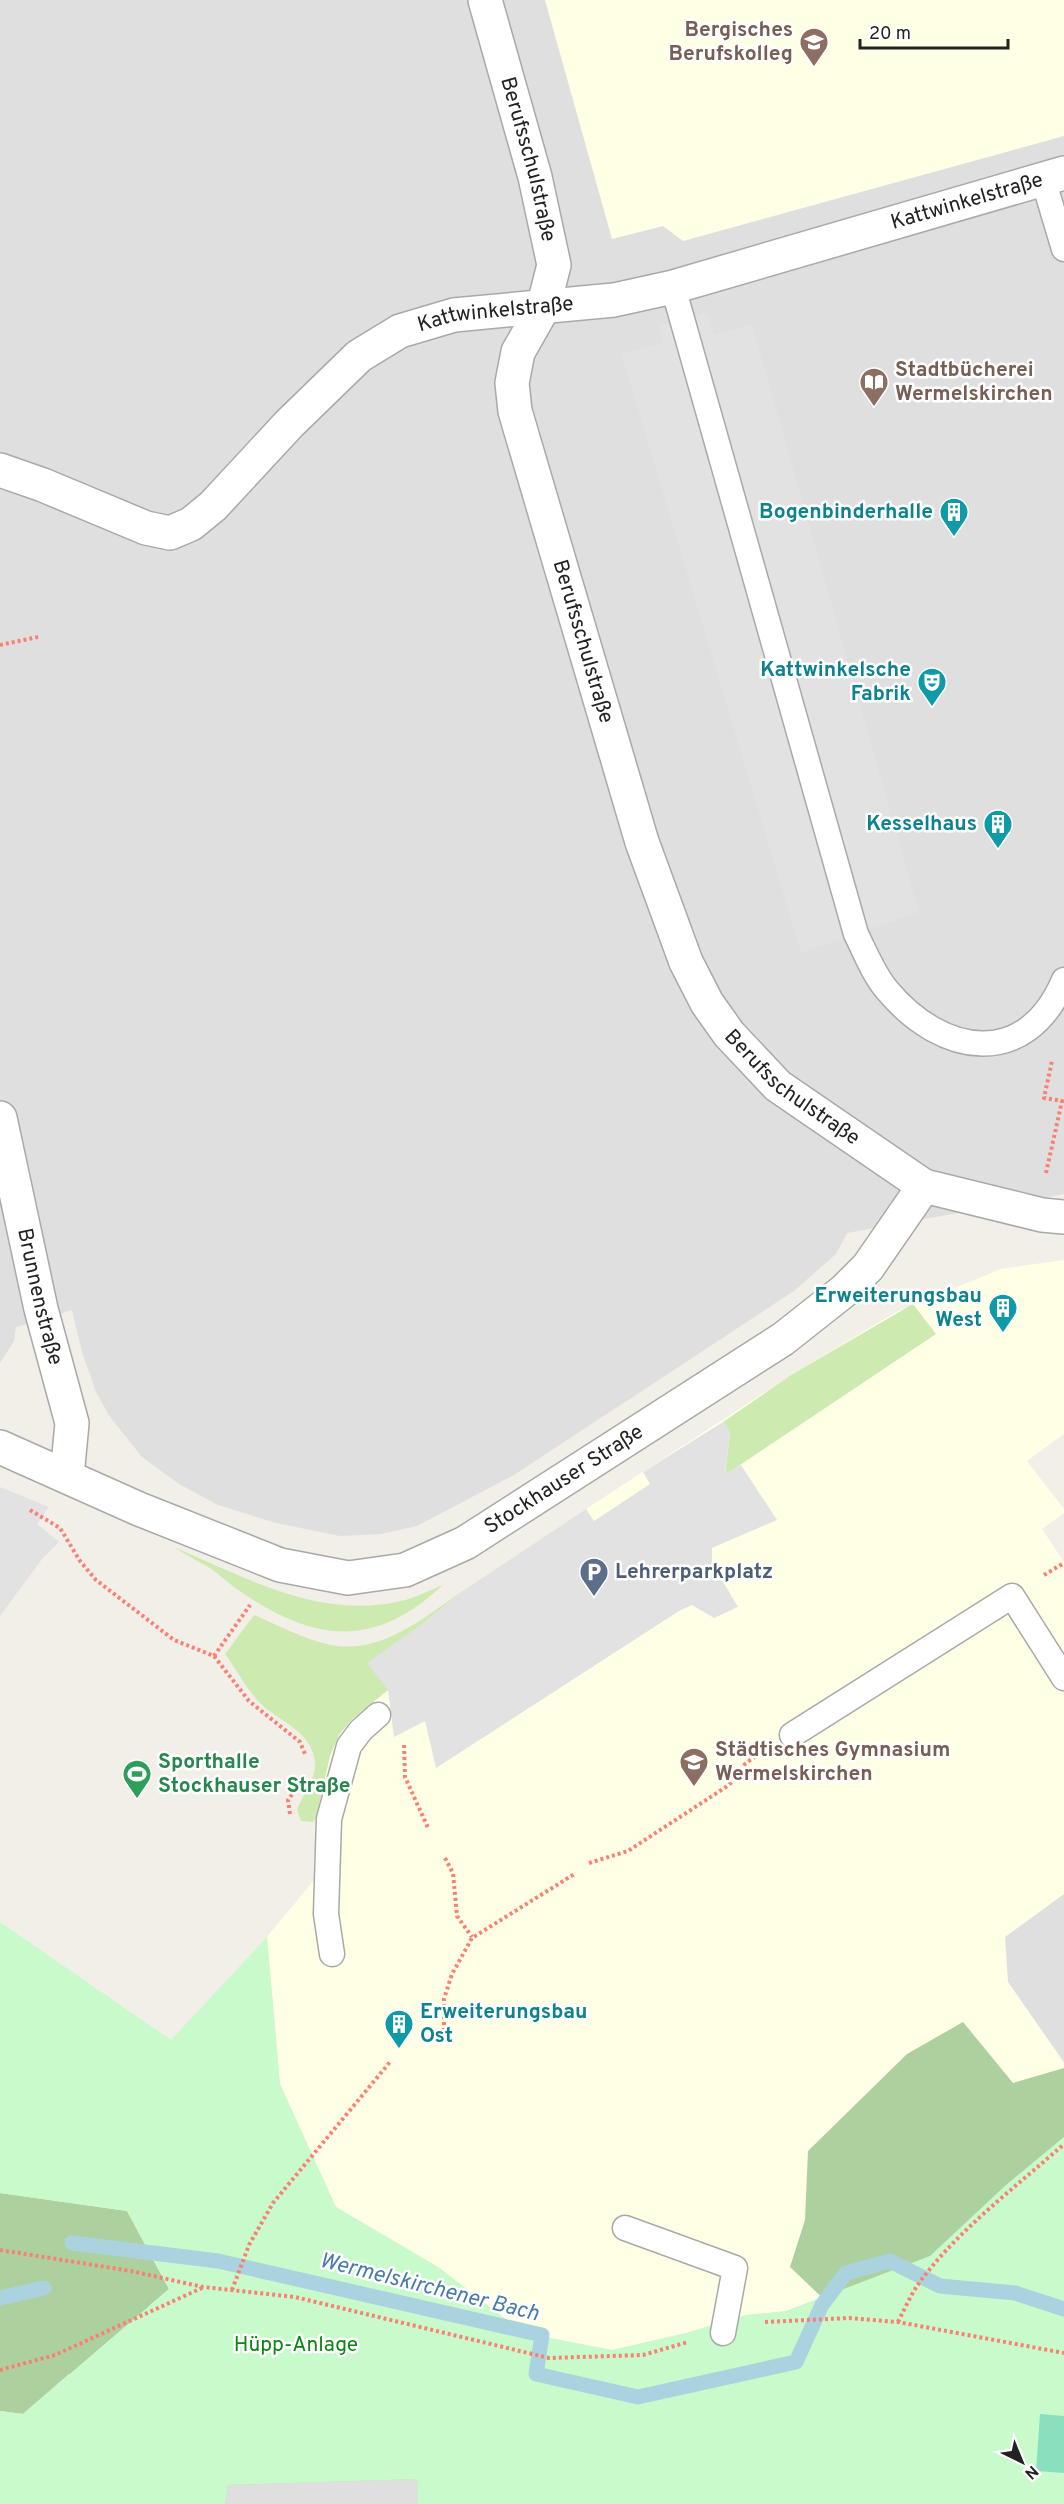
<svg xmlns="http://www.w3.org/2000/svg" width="1064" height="2504" font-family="Overpass,sans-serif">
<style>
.residential{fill:#e0dfdf}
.education{fill:#ffffe5}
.grass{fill:#cdebb0}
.forest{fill:#add19e}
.park{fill:#c8facc}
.pitch{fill:#88e0be}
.parking{fill:#e2e2e2}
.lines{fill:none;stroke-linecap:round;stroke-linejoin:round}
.stream{stroke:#aad3df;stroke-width:15}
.lane-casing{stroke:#a9a9a9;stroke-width:27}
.street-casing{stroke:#a9a9a9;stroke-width:36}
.path{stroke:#fa8072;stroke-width:4;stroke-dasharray:3 3;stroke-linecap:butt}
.lane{stroke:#fff;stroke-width:24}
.street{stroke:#fff;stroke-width:33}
.labels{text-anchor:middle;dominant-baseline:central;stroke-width:5;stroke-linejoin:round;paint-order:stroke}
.education-label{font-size:21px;font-weight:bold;fill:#785e54;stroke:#fff;text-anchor:start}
.street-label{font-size:21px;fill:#222;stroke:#fff}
.culture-label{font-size:21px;font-weight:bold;fill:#0d838f;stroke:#fff;text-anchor:end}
.service-label{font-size:21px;font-weight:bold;fill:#4e5e75;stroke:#fff;text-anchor:start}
.leisure-label{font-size:21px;font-weight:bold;fill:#27864d;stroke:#fff;text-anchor:start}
.park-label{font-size:21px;fill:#0c8416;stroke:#fff}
.water-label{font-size:22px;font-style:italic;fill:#4a7aab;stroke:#fff}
</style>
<rect width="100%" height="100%" fill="#f2efe9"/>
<g class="residential">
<path d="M 0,0 L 1064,0 L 1064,1194 L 847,1233 L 836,1254 L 794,1291 L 514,1475 L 417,1526 L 381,1534 L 340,1536 L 276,1523 L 218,1505 L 179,1484 L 142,1457 L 110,1417 L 96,1392 L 82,1352 L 72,1310 L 16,1327 L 14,1341 L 0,1363 Z"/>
<path d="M 1064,1894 L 1064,2062 L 1008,1982 L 1004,1937 Z"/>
<path d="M 417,2479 L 418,2504 L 225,2504 L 228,2485 Z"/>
</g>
<g class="education">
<path d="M 545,0 L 1064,0 L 1064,136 L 683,241 L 663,226 L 612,239 Z"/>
<path d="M 1064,1260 L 1064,1434 L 1027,1461 L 1064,1509 L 1064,1513 L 1042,1529 L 1064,1562 L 1064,1894 L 1005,1937 L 1008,1982 L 1064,2063 L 1064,2137 L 930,2256 L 786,2311 L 746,2315 L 686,2333 L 612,2350 L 524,2333 L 438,2267 L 336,2207 L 280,2084 L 267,1937 L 314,1880 L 316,1817 L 330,1756 L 339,1735 L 352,1719 L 388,1690 L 464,1590 L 586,1509 L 791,1375 L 896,1312 L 1001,1269 Z"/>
</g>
<g class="grass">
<path d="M 913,1304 L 936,1334 L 725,1475 L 730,1433 L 723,1422 L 791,1375 Z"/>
<path d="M 174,1547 C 247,1578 319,1620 401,1601 C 415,1598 430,1590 443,1585 C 373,1650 314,1642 238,1590 C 227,1582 217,1572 205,1565 C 194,1559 184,1554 174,1547 Z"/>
<path d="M 464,1590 L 422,1624 L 388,1690 L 352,1719 L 339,1735 L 330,1756 L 316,1817 L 313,1822 L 301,1821 L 297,1810 C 302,1795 316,1779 315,1763 C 313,1730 276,1721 257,1700 C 245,1686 236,1669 225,1654 L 254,1615 C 278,1625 301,1638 327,1644 C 380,1657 424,1617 464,1590 Z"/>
</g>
<g class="forest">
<path d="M 963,2022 L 1013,2083 L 1064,2068 L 1064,2338 L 832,2307 L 790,2267 L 805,2220 L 808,2151 L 907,2054 Z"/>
<path d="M 0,2193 L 127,2211 L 169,2289 L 150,2305 L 739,2504 L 418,2504 L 417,2479 L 228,2485 L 225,2504 L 69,2374 L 23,2414 L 0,2411 Z"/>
</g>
<path class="park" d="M 0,1922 L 171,2040 L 267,1937 L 280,2084 L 336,2207 L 438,2267 L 524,2333 L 612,2350 L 686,2333 L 746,2315 L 786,2311 L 930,2256 L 1006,2185 L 1064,2137 L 1064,2504 L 418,2504 L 417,2479 L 228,2485 L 225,2504 L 0,2504 L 0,2411 L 23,2414 L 169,2289 L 127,2211 L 0,2193 Z"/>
<path class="pitch" d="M 1040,2414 L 1064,2416 L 1064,2473 L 1036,2471 Z"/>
<g class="parking">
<path d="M 707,313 L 714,335 L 752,324 L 919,912 L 801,953 L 621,353 L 663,343 L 659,326 Z"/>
<path d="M 723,1422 L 730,1433 L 725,1474 L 741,1465 L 777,1520 L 712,1548 L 712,1563 L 738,1607 L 714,1618 L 692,1605 L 679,1611 L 436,1768 L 425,1721 L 394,1737 L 388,1690 L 367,1663 L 422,1624 L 464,1590 L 586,1509 L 594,1521 L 650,1484 L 643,1472 Z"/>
<path d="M 0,1487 L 49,1507 L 37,1524 L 59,1542 L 42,1559 L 0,1616 Z"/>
</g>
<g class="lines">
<g class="stream">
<path d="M 72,2243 L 218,2261 L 542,2335 L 536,2374 L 638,2397 L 796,2362 L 822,2305 L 846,2273 L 890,2261 L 940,2286 L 1015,2293 L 1064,2309"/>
<path d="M 0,2298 L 44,2288"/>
</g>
<g class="lane-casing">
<g id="lane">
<path d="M 1043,179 L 1064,249"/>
<path d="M 673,287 L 856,934 C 865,952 874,975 887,990 C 942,1056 1026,1070 1064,980"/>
<path d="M 792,1735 L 1012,1596 L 1064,1678"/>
<path d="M 332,1954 L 326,1914 L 329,1819 L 349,1746 L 361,1730 L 378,1715"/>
<path d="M 625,2228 L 735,2268 L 723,2333"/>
</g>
</g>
<g class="street-casing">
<g id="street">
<path id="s1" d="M 485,0 L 535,177 L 554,265 L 543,308 L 518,352 L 512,383 L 515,411 L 642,842 L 686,962 L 707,1003 L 729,1034 L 778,1086 L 924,1186 L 1042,1215 L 1064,1217"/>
<path id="s2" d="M 0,470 L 43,485 L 146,528 L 170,533 L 191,524 L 213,506 L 289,424 L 359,356 L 400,331 L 454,315 L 614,300 L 673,287 L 1064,173"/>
<path id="s3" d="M 0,1118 L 41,1309 L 72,1423 L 67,1476"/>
<path id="s4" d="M 0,1447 L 139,1509 L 280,1565 L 348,1578 L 405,1570 L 465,1543 L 783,1339 L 845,1290 L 868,1267 L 924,1186"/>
</g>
</g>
<g class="path">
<path d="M 0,645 L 38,637"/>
<path d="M 1046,1173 L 1062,1101 L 1044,1098 L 1052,1061"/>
<path d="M 30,1510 L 60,1528 L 80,1561 L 96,1580 L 174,1640 L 214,1656 L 249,1701 L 300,1742 L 305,1754"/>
<path d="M 1044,1575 L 1064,1563"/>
<path d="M 214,1656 L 250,1605"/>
<path d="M 404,1745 L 405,1777 L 429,1830"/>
<path d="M 290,1814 L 288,1800 L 296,1789"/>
<path d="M 445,1858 L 453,1873 L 457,1916 L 472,1937"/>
<path d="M 589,1863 L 628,1851 L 729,1785 L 745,1764 L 761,1752"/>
<path d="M 444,2031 L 444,1999 L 452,1974 L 472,1938 L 576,1873"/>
<path d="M 0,2250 L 131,2271 L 203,2287 L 295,2297 L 549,2358 L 643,2355 L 688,2342"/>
<path d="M 232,2290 L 249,2245 L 273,2203 L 390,2062"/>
<path d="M 765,2322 L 849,2318 L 898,2322 L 1064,2353"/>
<path d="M 898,2322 C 904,2310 910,2297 917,2286 C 954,2233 1016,2187 1064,2144"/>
<path d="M 0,2370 L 55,2355 L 202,2288"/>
</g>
<use href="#lane" class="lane"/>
<use href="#street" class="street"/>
</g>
<defs>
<g id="university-pin" transform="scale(1.5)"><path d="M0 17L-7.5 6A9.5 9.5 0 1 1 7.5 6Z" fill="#8d6e63" stroke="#fff"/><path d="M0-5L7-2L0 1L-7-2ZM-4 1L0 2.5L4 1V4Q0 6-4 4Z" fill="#fff"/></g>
<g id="library-pin" transform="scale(1.5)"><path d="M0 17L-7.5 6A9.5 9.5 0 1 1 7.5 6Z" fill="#8d6e63" stroke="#fff"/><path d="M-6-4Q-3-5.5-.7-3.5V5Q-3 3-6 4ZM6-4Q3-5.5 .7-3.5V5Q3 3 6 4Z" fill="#fff"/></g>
<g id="building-pin" transform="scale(1.5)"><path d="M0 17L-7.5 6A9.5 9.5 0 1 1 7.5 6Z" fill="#0f9aa8" stroke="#fff"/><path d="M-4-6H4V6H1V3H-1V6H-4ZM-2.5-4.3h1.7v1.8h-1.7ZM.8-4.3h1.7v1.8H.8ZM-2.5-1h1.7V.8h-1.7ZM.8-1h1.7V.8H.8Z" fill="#fff"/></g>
<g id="theatre-pin" transform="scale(1.5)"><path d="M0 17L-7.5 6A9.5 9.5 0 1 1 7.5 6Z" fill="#0f9aa8" stroke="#fff"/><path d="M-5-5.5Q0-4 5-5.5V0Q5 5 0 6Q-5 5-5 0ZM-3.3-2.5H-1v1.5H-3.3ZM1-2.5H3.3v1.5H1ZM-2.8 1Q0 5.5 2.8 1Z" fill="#fff"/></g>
<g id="parking-pin" transform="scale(1.5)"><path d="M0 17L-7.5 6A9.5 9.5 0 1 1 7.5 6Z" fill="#5c6f8a" stroke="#fff"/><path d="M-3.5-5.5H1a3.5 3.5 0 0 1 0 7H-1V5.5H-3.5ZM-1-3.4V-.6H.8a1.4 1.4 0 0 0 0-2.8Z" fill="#fff"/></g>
<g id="school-pin" transform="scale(1.5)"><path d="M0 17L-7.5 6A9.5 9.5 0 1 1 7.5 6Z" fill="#8d6e63" stroke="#fff"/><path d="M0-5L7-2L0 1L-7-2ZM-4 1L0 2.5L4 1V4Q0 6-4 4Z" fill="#fff"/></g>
<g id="stadium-pin" transform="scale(1.5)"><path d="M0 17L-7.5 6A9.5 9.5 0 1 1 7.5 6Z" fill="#2e9e5b" stroke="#fff"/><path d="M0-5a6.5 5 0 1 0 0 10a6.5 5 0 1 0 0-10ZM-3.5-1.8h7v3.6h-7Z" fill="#fff"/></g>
</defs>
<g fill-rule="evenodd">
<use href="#university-pin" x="814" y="42"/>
<use href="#library-pin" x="874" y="382"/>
<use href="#building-pin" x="954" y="512"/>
<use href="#theatre-pin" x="932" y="682"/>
<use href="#building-pin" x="998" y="824"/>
<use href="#building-pin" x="1003" y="1308"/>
<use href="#parking-pin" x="594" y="1572"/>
<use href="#school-pin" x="694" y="1762"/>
<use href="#stadium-pin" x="137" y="1774"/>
<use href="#building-pin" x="399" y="2024"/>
</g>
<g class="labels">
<g class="education-label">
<text x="793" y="30" text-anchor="end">Bergisches<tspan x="793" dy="24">Berufskolleg</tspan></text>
<text x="895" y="370">Stadtbücherei<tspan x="895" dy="24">Wermelskirchen</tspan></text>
<text x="715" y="1750">Städtisches Gymnasium<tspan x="715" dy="24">Wermelskirchen</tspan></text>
</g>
<g class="street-label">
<text stroke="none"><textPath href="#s1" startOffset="165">Berufsschulstraße</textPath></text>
<text stroke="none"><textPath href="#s2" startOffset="1074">Kattwinkelstraße</textPath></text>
<text stroke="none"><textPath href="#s2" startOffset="588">Kattwinkelstraße</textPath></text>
<text stroke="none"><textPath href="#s1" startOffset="669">Berufsschulstraße</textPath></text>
<text stroke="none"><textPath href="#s1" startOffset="1173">Berufsschulstraße</textPath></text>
<text stroke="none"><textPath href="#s3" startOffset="183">Brunnenstraße</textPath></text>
<text stroke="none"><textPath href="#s4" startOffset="614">Stockhauser Straße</textPath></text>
</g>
<g class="culture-label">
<text x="933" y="512">Bogenbinderhalle</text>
<text x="911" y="670">Kattwinkelsche<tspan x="911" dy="24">Fabrik</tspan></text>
<text x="977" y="824">Kesselhaus</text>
<text x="982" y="1296">Erweiterungsbau<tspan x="982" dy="24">West</tspan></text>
<text x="420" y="2012" text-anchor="start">Erweiterungsbau<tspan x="420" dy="24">Ost</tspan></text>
</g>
<g class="service-label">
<text x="615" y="1572">Lehrerparkplatz</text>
</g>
<g class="leisure-label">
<text x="158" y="1762">Sporthalle<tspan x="158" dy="24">Stockhauser Straße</tspan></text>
</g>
<g class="park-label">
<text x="296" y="2345">Hüpp-Anlage</text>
</g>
<g class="water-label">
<text transform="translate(429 2288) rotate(14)">Wermelskirchener Bach</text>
</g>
</g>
<g transform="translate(1022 2462) rotate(137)" stroke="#ffffff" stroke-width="4.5" paint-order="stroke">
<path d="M0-4.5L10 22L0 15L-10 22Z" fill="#222222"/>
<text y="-9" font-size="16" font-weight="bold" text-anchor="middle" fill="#222222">N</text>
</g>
<path d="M860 39v9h148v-9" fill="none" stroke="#222222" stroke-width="3"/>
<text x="869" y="39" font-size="18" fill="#222222" stroke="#ffffff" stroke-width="4.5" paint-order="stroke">20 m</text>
</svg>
